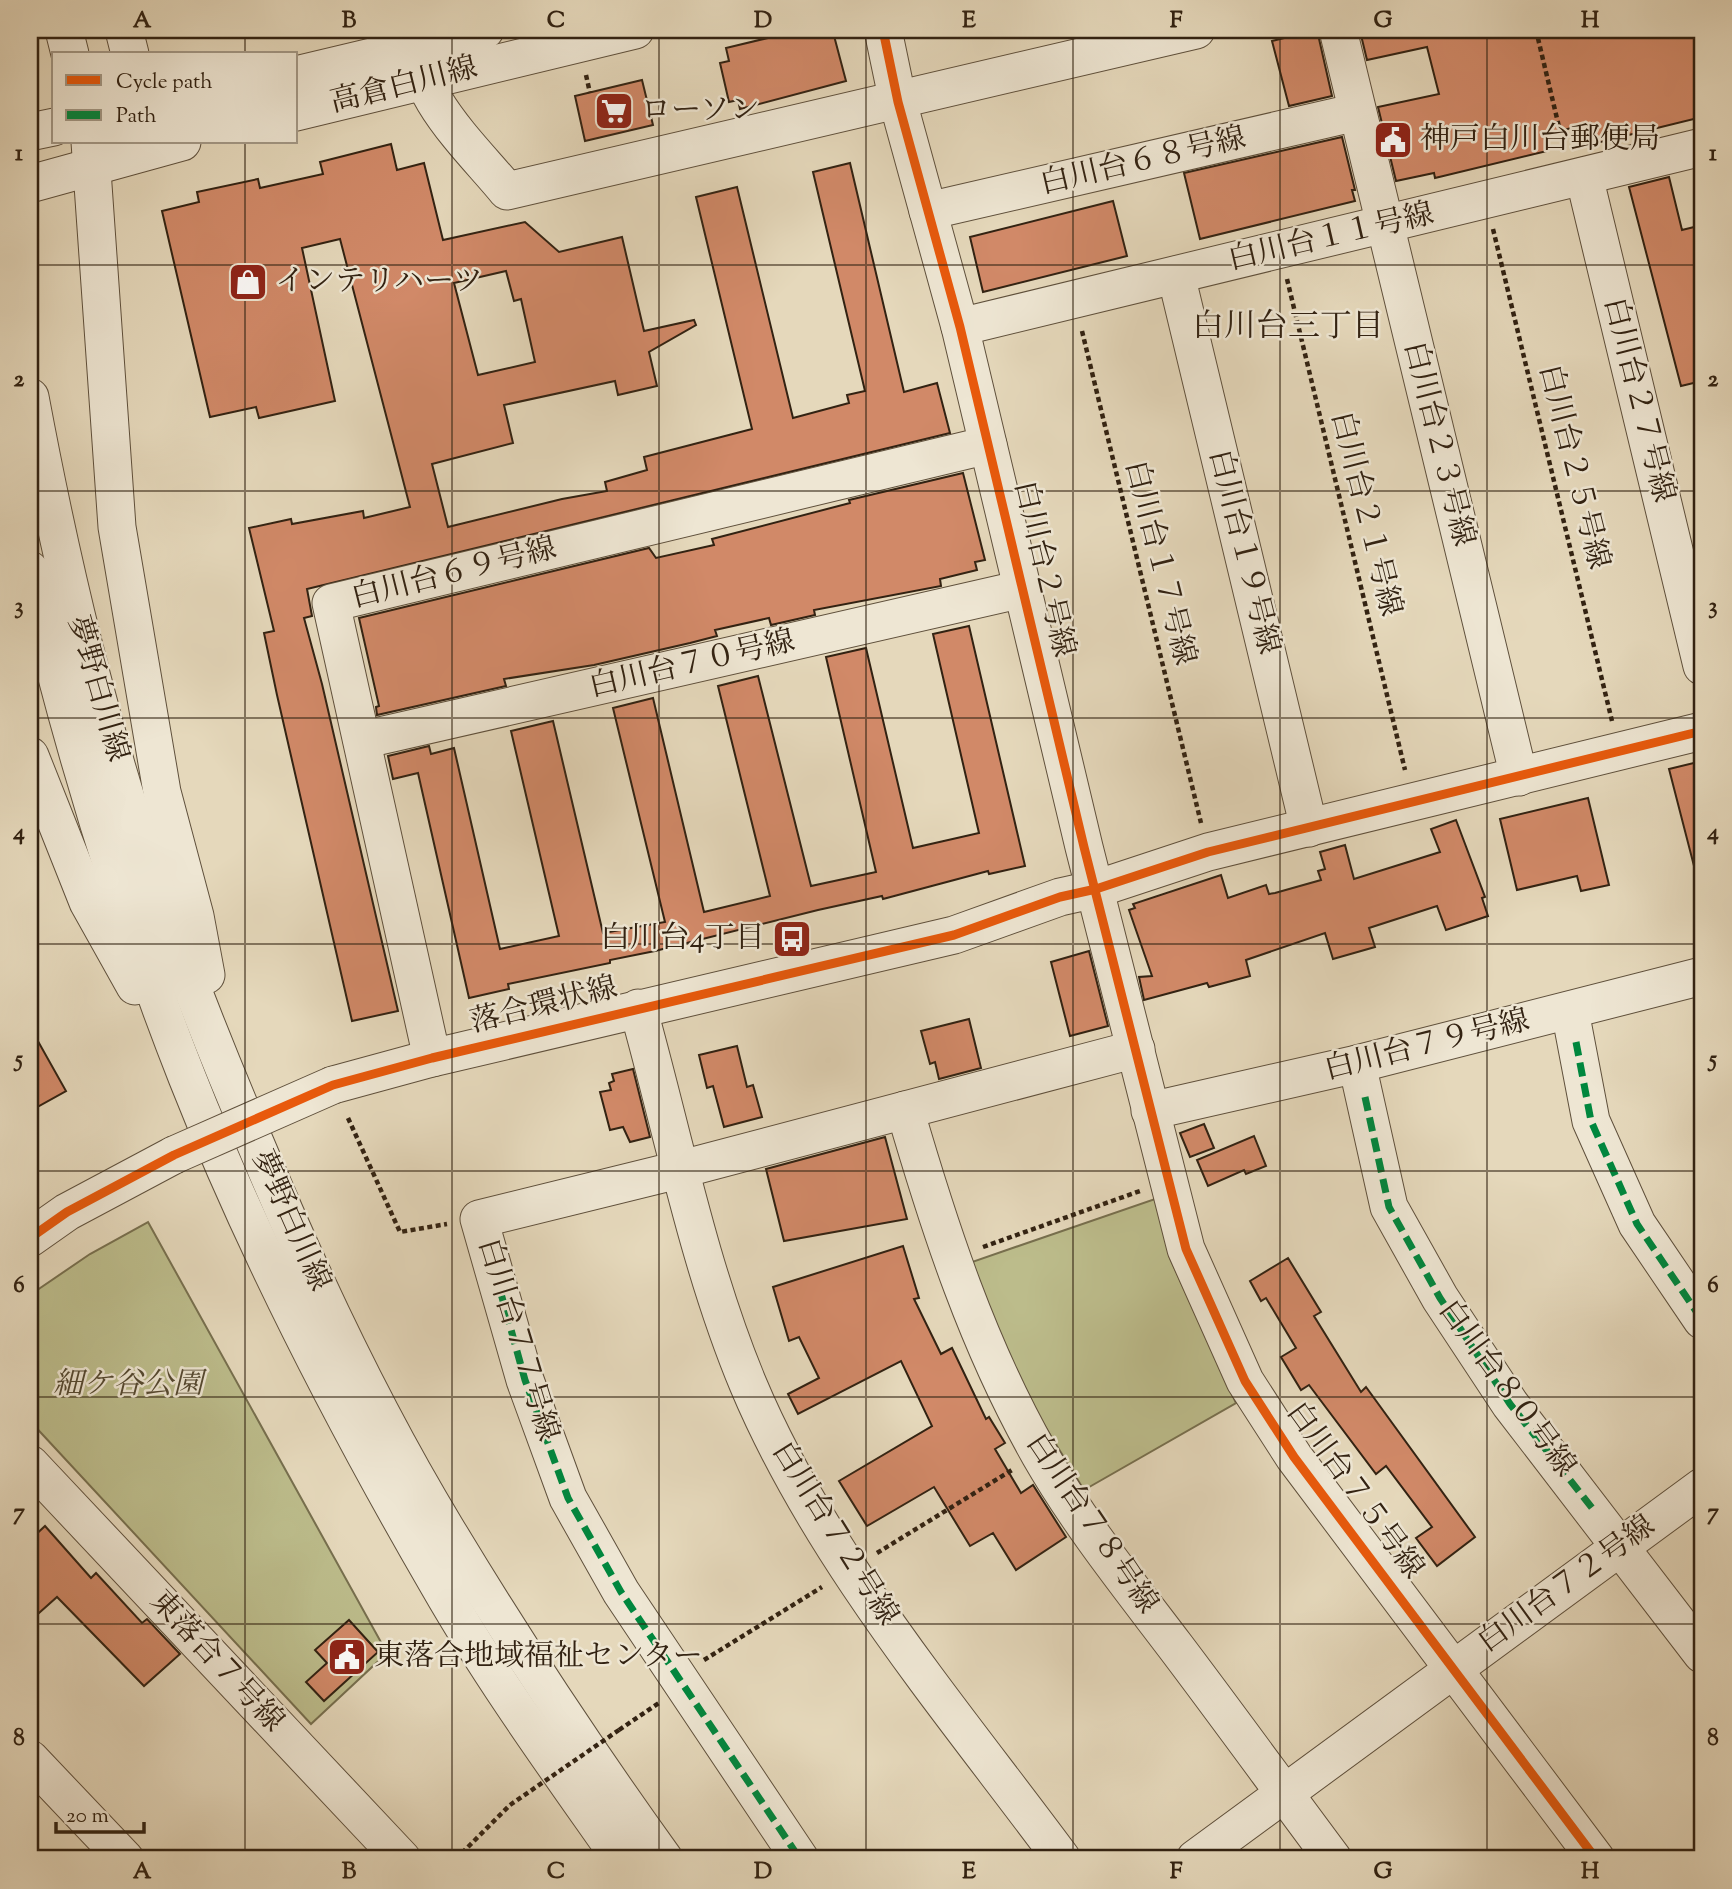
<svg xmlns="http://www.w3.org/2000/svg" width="1732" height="1889" font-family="'Sorts Mill Goudy','Noto Serif JP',serif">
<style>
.green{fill:#bcbc8b;stroke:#776f4e;stroke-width:2}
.building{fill:#d18968;stroke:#322212;stroke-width:2;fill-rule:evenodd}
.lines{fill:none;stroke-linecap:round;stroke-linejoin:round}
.minor-casing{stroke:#5f503c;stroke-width:39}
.path{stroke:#322212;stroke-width:4.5;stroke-dasharray:5 3.5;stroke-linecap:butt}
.minor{stroke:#eee6d3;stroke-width:37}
.minor-bridge-casing{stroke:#5f503c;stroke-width:39;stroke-linecap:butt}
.path-bridge{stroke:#322212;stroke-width:4.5;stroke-dasharray:5 3.5;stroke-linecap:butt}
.minor-bridge{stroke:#eee6d3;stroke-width:37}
.quiet{stroke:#00873e;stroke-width:7;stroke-dasharray:14 7;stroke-linecap:butt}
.cycleway-casing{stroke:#eee6d3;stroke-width:13}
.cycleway{stroke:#e8590c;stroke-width:9}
.grid{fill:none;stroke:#322212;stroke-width:2;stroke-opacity:0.55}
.labels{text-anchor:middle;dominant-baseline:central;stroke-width:5;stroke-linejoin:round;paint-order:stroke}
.street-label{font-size:30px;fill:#322212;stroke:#eee6d3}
.poi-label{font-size:30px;fill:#322212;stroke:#eee6d3;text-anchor:start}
.park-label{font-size:30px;font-style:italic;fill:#544830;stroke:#eee6d3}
.neighbourhood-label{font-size:32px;fill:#322212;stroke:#eee6d3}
.neatline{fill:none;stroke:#322212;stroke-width:2.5}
.grid-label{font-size:23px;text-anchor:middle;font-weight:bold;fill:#322212}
</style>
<rect width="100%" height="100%" fill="#e5d8bb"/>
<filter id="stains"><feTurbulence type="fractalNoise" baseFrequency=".00286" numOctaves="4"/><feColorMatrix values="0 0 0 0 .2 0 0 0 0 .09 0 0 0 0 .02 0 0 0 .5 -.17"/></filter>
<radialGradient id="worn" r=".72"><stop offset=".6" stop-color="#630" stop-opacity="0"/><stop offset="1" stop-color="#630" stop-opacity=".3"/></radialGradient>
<g class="green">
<path d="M 1155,1199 L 1170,1258 L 1236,1403 L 1084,1490 L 1019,1384 L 972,1262 Z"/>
<path d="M 148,1222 L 387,1653 L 311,1724 L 30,1421 L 30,1295 L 90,1254 Z"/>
</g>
<g class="building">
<path d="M 801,30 L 809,30 L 811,37 L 833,32 L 846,81 L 740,109 L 738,100 L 729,102 L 720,63 L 729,61 L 726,48 Z"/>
<path d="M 1317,30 L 1332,96 L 1289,106 L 1272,41 Z"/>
<path d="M 1702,30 L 1702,117 L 1596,143 L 1591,123 L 1544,135 L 1547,151 L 1435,178 L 1434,173 L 1396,181 L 1378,107 L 1439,94 L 1427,47 L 1367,60 L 1360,31 Z"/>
<path d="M 642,80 L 653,125 L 585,141 L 575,96 Z"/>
<path d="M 1342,137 L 1355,190 L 1352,190 L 1355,201 L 1200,239 L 1184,173 Z"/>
<path d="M 391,144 L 397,170 L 424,163 L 443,240 L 525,222 L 559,252 L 622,237 L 644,331 L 694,320 L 696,325 L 649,352 L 657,386 L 618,395 L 615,381 L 504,405 L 513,443 L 432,464 L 448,527 L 562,499 L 607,491 L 605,482 L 647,470 L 644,457 L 752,429 L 696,197 L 737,187 L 793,418 L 849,403 L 847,395 L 865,391 L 813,172 L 850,163 L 904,392 L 937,383 L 950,433 L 307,589 L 312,616 L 304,618 L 322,684 L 398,1011 L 352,1021 L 277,695 L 264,633 L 274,631 L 249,528 L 291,519 L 292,524 L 363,511 L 364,518 L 410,507 L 340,239 L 302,248 L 335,401 L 259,418 L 256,407 L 210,417 L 162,211 L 199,202 L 197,192 L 258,179 L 260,188 L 323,174 L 320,162 ZM 506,271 L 514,301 L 521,299 L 535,362 L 478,375 L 454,283 Z"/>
<path d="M 1669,177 L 1682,230 L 1702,225 L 1702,381 L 1681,386 L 1629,187 Z"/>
<path d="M 1113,201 L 1127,256 L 983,292 L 970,237 Z"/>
<path d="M 963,473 L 985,560 L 975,562 L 977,570 L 940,579 L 941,586 L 814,610 L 815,615 L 771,625 L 769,618 L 715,630 L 717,636 L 690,643 L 594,665 L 504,679 L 506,686 L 377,715 L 376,707 L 379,706 L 359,618 L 649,548 L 656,558 L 714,545 L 712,539 L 850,503 L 849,500 Z"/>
<path d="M 969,626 L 1025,866 L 989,874 L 988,871 L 883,899 L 882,896 L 818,910 L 655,951 L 610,960 L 610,963 L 508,984 L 509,989 L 469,998 L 418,773 L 393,779 L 388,756 L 429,746 L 431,754 L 454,748 L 500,949 L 559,936 L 511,731 L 553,721 L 603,933 L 665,922 L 613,708 L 653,698 L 704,912 L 770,896 L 718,686 L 758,676 L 811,886 L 876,872 L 826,657 L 866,648 L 913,848 L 979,833 L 933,634 Z"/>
<path d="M 1702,761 L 1702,865 L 1694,866 L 1669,769 Z"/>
<path d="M 1588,798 L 1609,885 L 1581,891 L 1577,876 L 1517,890 L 1500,819 Z"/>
<path d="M 1456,820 L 1485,897 L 1482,898 L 1488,916 L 1446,930 L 1437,906 L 1369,928 L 1375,947 L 1333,959 L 1325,933 L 1246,960 L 1250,976 L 1209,987 L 1207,983 L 1144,1000 L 1139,977 L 1152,976 L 1129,910 L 1135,908 L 1133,904 L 1221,875 L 1228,898 L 1266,885 L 1269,894 L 1275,893 L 1321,880 L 1318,871 L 1325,869 L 1320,852 L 1345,845 L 1354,879 L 1440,852 L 1431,829 Z"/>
<path d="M 1089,951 L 1108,1026 L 1070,1036 L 1051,962 Z"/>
<path d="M 969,1019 L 981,1068 L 939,1079 L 935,1062 L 930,1064 L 921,1031 Z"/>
<path d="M 30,1027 L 66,1091 L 30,1111 Z"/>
<path d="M 737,1046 L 747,1087 L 753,1085 L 762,1117 L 724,1127 L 713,1086 L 707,1088 L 699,1055 Z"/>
<path d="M 633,1069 L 650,1137 L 630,1142 L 623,1127 L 610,1130 L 600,1092 L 611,1090 L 609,1083 L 614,1081 L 612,1074 Z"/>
<path d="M 1204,1124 L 1214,1148 L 1190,1157 L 1180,1133 Z"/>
<path d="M 1254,1136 L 1266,1166 L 1246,1174 L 1244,1170 L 1208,1186 L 1197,1160 Z"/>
<path d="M 885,1137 L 907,1219 L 784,1241 L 766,1169 Z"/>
<path d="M 903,1246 L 919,1298 L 914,1299 L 941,1354 L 952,1348 L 986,1419 L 989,1417 L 1005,1443 L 995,1449 L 1021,1493 L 1033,1485 L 1066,1537 L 1016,1570 L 993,1533 L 970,1546 L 934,1487 L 867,1526 L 839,1481 L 932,1426 L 901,1361 L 798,1414 L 788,1394 L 819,1378 L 799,1337 L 789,1341 L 773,1287 Z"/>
<path d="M 1288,1258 L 1321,1312 L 1314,1316 L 1361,1392 L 1366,1387 L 1475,1537 L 1437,1566 L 1416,1538 L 1432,1527 L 1386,1466 L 1376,1474 L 1309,1385 L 1301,1390 L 1281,1357 L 1296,1348 L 1266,1298 L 1261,1301 L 1250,1281 Z"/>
<path d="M 45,1526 L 91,1578 L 96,1573 L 142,1623 L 147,1619 L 180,1654 L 144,1686 L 57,1597 L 30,1621 L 30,1540 Z"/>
<path d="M 349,1620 L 378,1652 L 324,1701 L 306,1682 L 327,1663 L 315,1650 Z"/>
</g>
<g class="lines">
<g class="minor-casing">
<g id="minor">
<path d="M 64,30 L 70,54"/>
<path d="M 124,30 L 130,54"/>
<path d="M 418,30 C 404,87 473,149 507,191 L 1196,30"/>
<path d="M 883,30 L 898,102 L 960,327 L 1084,847 L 1186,1249 L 1245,1381 L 1294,1457 L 1596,1859"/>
<path d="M 1338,30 L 1519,777"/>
<path d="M 296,75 L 485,30"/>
<path d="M 296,112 L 635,30"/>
<path d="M 30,132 L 54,127"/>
<path d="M 90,142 L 117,527 L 162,792 L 195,916 L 206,975"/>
<path d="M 1584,176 L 1702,666"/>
<path d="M 30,184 L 182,142"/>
<path d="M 928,211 L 1357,112"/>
<path d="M 1176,275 L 1309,828"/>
<path d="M 960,327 L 1702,147"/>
<path d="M 30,397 C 61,563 100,730 156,890 C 186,976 220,1061 256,1145 C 311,1277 372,1407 446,1529 C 514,1642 587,1752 664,1859"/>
<path d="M 30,570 C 71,743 122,912 187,1077 C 256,1252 344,1422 438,1584 C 493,1680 558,1769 621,1859"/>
<path d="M 362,740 L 1022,589"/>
<path d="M 30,756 L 88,902 L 135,986"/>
<path d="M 638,1008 C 673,1133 698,1264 748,1384 C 820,1556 951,1709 1062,1859"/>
<path d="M 1570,1011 L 1591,1121 L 1637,1224 L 1702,1320"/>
<path d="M 432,1058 L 331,603 L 988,445"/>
<path d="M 1357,1064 L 1389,1207 L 1440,1298 L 1510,1404 L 1702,1654"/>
<path d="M 333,1085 L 432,1058 L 954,935 L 1060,897 L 1096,889 L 1208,852 L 1702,731"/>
<path d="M 905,1110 C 940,1230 978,1346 1040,1455 C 1079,1523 1128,1584 1175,1646 C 1228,1716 1280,1788 1333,1859"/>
<path d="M 1150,1111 L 1357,1064 L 1702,976"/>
<path d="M 30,1238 L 67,1212 L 174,1155"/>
<path d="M 30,1464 L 402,1859"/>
<path d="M 30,1759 L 125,1859"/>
<path d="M 800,1859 L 621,1592 L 568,1498 L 525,1380 L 479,1219 L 682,1169 L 1136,1049"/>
<path d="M 1195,1859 L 1702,1487"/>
</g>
</g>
<g class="path">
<path d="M 1536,30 L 1564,148"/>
<path d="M 586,75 L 590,93"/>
<path d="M 1700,181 L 1702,192"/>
<path d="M 1493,229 L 1612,721"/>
<path d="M 1287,279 L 1405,770"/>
<path d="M 1082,331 L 1201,823"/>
<path d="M 348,1118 L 400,1232 L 447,1224"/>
<path d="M 983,1247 L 1140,1191"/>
<path d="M 877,1553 L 1012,1470"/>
<path d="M 704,1660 L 822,1587"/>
<path d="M 619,1730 L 659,1703"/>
<path d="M 456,1859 L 510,1805"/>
</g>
<use href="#minor" class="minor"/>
<g class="minor-bridge-casing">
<path id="minor-bridge" d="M 174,1155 L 333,1085"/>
</g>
<path class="path-bridge" d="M 510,1805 L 619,1730"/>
<use href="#minor-bridge" class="minor-bridge"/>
<g class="quiet">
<path d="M 1576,1042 L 1591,1121 L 1637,1224 L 1702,1320"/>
<path d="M 1365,1097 L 1389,1207 L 1440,1298 L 1510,1404 L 1596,1513"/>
<path d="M 500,1290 L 525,1380 L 568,1498 L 621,1592 L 800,1859"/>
</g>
<g class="cycleway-casing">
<g id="cycleway">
<path d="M 883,30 L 898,102 L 960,327 L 1084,847 L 1186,1249 L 1245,1381 L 1294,1457 L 1596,1859"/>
<path d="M 30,1238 L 67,1212 L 174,1155 L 333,1085 L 432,1058 L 954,935 L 1060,897 L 1096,889 L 1208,852 L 1702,731"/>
</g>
</g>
<use href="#cycleway" class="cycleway"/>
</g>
<path class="grid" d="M 245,30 L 245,54M 452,30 L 452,1859M 659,30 L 659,1859M 866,30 L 866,1859M 1073,30 L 1073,1859M 1280,30 L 1280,1859M 1487,30 L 1487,1859M 245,142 L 245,1859M 30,265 L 1702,265M 30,491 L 1702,491M 30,718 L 1702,718M 30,944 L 1702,944M 30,1171 L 1702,1171M 30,1397 L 1702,1397M 30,1624 L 1702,1624"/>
<defs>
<g id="supermarket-square" transform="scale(2.0125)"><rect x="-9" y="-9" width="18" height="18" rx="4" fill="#8f2418" stroke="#eee6d3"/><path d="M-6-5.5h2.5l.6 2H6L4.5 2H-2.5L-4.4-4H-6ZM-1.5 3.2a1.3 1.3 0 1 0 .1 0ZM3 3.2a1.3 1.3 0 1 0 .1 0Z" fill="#fff"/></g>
<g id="civic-square" transform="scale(2.0125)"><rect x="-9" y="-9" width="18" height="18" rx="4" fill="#8f2418" stroke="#eee6d3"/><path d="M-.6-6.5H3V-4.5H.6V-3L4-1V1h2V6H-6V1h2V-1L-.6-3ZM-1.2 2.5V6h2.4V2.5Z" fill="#fff"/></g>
<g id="shop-square" transform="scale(2.0125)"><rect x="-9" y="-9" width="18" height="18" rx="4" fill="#8f2418" stroke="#eee6d3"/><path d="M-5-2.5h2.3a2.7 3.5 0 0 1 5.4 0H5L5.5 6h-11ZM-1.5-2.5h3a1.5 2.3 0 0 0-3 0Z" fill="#fff"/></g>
<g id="bus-square" transform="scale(2.0125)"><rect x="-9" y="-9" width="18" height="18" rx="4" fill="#8f2418" stroke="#eee6d3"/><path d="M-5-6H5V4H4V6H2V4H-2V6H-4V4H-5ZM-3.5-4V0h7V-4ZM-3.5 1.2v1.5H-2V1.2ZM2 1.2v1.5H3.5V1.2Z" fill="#fff"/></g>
</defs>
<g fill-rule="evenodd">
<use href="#supermarket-square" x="614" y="111"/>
<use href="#civic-square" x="1393" y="140"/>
<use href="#shop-square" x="248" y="282"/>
<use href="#bus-square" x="792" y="939"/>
<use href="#civic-square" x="347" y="1657"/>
</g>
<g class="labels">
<g class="street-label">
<text transform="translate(404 86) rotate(-14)">高倉白川線</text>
<text transform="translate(1143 162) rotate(-13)">白川台６８号線</text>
<text transform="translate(1331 238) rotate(-13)">白川台１１号線</text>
<text transform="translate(1638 400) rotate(76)">白川台２７号線</text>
<text transform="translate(1438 444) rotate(76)">白川台２３号線</text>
<text transform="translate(1573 467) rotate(76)">白川台２５号線</text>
<text transform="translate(1365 514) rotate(76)">白川台２１号線</text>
<text transform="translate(1243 552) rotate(76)">白川台１９号線</text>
<text transform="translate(1159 563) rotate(76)">白川台１７号線</text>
<text transform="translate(1043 569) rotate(77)">白川台２号線</text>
<text transform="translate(454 574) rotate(-14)">白川台６９号線</text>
<text transform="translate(692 665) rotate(-13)">白川台７０号線</text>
<text transform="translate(97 689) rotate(74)">夢野白川線</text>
<text transform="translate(544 1006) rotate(-14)">落合環状線</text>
<text transform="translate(1427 1046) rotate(-14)">白川台７９号線</text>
<text transform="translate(290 1221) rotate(66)">夢野白川線</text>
<text transform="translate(517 1340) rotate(73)">白川台７７号線</text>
<text transform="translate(1506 1389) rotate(54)">白川台８０号線</text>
<text transform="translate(1354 1491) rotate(54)">白川台７５号線</text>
<text transform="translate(1091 1524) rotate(56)">白川台７８号線</text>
<text transform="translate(834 1534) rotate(58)">白川台７２号線</text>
<text transform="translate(1567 1585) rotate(-36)">白川台７２号線</text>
<text transform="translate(216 1662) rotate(47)">東落合７号線</text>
</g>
<g class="poi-label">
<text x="641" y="111">ローソン</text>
<text x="1420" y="140">神戸白川台郵便局</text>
<text x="275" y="282">インテリハーツ</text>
<text x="765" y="939" text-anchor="end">白川台4丁目</text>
<text x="374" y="1657">東落合地域福祉センター</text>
</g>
<g class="park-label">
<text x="128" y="1385">細ケ谷公園</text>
</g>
<g class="neighbourhood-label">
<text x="1288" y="328">白川台三丁目</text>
</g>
</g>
<rect width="1732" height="1889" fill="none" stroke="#e5d8bb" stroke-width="77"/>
<rect x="52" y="52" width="245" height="91" fill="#eee6d3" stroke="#a39886" stroke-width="2"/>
<rect x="66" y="75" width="35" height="10" fill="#e8590c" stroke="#a39886" stroke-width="2"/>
<text x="116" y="88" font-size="21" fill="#322212">Cycle path</text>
<rect x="66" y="110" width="35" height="10" fill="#00873e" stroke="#a39886" stroke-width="2"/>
<text x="116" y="122" font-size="21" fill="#322212">Path</text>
<path d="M56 1822v10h88v-10" fill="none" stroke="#322212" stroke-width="3.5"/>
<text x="66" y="1822" font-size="21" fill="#322212" stroke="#eee6d3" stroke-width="5" paint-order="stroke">20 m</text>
<rect x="38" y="38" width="1656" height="1812" class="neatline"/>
<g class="grid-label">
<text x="142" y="27">A</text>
<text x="349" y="27">B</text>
<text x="556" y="27">C</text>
<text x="763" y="27">D</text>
<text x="969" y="27">E</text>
<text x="1176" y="27">F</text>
<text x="1383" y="27">G</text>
<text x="1590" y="27">H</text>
<text x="19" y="160">1</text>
<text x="1713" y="160">1</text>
<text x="19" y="386">2</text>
<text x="1713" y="386">2</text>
<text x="19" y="613">3</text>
<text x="1713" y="613">3</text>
<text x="19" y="839">4</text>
<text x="1713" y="839">4</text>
<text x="19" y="1066">5</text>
<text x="1713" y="1066">5</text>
<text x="19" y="1292">6</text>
<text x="1713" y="1292">6</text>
<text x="19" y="1519">7</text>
<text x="1713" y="1519">7</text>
<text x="19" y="1745">8</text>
<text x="1713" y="1745">8</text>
<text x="142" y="1878">A</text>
<text x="349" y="1878">B</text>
<text x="556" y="1878">C</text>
<text x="763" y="1878">D</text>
<text x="969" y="1878">E</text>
<text x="1176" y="1878">F</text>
<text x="1383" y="1878">G</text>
<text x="1590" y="1878">H</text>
</g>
<rect width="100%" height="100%" filter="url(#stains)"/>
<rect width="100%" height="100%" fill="url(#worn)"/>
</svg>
